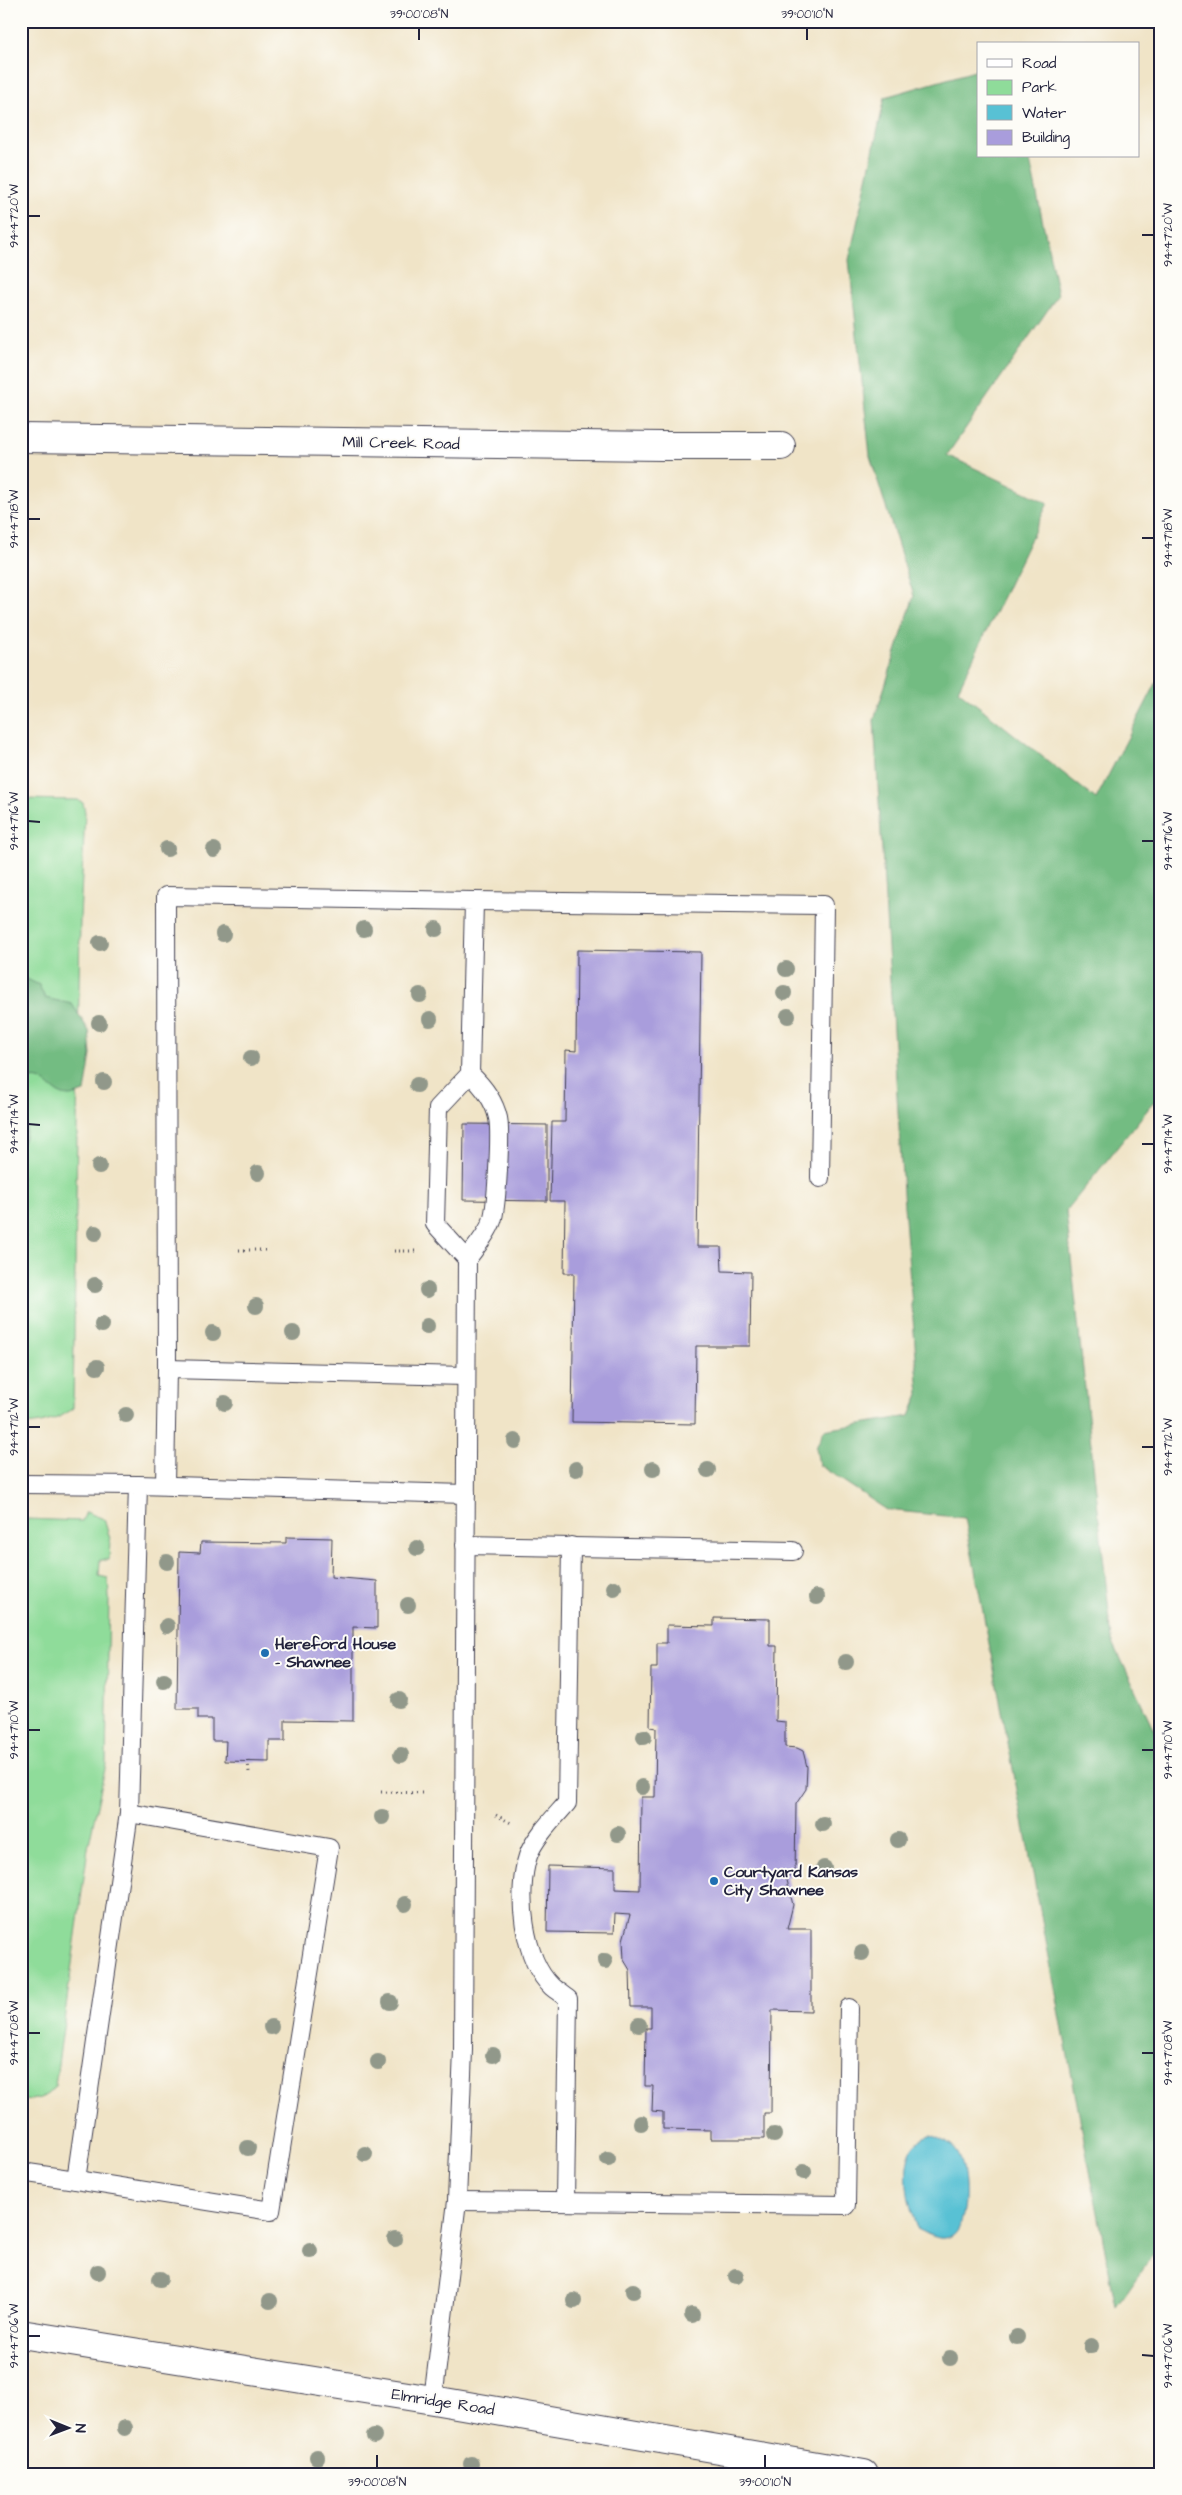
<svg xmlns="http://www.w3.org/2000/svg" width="1182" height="2495" font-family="'Architects Daughter',sans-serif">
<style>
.green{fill:#8fdc9a;stroke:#587f6a}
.forest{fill:#73bc82;stroke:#4a6f5e}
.water{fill:#58c1d4;stroke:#3d7288}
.building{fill:#a99ddc}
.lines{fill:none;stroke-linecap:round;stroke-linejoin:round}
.lane-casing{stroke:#413f50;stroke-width:20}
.street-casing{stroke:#413f50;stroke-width:30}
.path{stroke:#413f50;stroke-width:3;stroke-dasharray:1 4;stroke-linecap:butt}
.lane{stroke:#fff;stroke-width:18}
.street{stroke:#fff;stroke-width:28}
.tree{fill:#91988a}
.ticks{fill:none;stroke:#22223b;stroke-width:2}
.poi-dot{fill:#1f6fb2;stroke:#fdfcf7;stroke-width:2}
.labels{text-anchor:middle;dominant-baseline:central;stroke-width:4;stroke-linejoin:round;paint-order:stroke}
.street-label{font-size:16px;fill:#22223b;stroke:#fdfcf7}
.poi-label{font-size:16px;font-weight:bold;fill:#22223b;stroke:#fdfcf7;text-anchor:start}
.neatline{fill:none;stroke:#22223b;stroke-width:2}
.ticks-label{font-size:12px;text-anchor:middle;fill:#22223b}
</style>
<rect width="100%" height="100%" fill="#fdfcf7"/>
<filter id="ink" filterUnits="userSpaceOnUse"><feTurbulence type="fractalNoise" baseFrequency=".02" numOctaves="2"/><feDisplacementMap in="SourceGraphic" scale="10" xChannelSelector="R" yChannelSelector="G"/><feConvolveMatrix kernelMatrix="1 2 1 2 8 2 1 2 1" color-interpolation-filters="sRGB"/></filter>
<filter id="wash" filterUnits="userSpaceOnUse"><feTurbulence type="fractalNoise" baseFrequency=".0096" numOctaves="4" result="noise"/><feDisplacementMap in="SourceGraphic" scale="20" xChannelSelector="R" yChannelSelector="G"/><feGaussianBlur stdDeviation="1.12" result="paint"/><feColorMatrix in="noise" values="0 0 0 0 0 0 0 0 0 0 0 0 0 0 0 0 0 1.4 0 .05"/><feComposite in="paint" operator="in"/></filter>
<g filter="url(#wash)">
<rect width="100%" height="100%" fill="#f0e4c7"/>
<g class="green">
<path d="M 21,799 L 78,800 L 83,803 L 85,812 L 80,919 L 73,1408 C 60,1420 38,1425 21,1425 Z"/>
<path d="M 86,1512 L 104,1519 L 110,1539 L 109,1560 L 100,1560 L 99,1576 L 108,1578 L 109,1598 L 106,1764 L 88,1848 L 55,2086 C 46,2098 37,2101 21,2099 L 21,1515 L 26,1519 L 82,1521 Z"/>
</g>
<g class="forest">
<path d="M 978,70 L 978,156 L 1029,156 L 1058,295 L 947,455 L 1048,503 L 958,690 L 1096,799 L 1161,674 L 1161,1093 L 1066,1211 L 1112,1640 L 1161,1745 L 1161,2243 L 1116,2307 L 965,1518 L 887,1510 L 819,1465 L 816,1448 L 824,1430 L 910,1416 L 919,1394 L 903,1193 L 874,720 L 914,596 L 870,456 L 849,260 L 885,97 Z"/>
<path d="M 21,976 L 39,985 L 45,998 L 72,1004 L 89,1031 L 91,1055 L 85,1092 C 80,1093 74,1096 69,1096 C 48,1095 45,1068 22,1083 C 21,1102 33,1128 21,1146 Z"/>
</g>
<path class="water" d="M 931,2135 C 940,2138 951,2144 957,2152 C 968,2167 970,2226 951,2236 C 941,2242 928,2234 918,2230 C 907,2204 894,2144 931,2135 Z"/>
<g id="blocks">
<g class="building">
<path d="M 577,950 L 701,952 L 697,1247 L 721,1247 L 722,1271 L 751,1272 L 750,1346 L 696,1346 L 695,1424 L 572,1422 L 574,1273 L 564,1273 L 565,1201 L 550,1201 L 552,1122 L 565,1122 L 566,1050 L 576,1051 Z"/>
<path d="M 464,1124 L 547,1125 L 547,1201 L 463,1200 Z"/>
<path d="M 286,1537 L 332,1538 L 331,1577 L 377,1581 L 377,1628 L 353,1627 L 353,1721 L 285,1720 L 285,1741 L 269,1741 L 269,1762 L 225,1761 L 226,1741 L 212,1741 L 212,1719 L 198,1719 L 198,1709 L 177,1709 L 179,1552 L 200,1553 L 201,1542 L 286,1543 Z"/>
<path d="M 714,1618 L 770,1619 L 770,1646 L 777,1646 L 776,1721 L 785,1722 L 785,1747 L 797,1748 L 803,1751 L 807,1767 L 806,1789 L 796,1804 L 795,1876 L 786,1876 L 793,1905 L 787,1929 L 811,1929 L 811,2011 L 772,2010 L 771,2113 L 764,2113 L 764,2139 L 711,2139 L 711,2130 L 663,2129 L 663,2112 L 652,2111 L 653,2086 L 645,2086 L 646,2028 L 651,2028 L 651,2007 L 631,2007 L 630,1970 L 624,1960 L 623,1940 L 630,1915 L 615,1914 L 614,1933 L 547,1932 L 548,1866 L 615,1868 L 615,1889 L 640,1890 L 641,1797 L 655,1797 L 656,1728 L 650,1727 L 651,1668 L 657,1668 L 657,1643 L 667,1643 L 667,1625 L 714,1626 Z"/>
</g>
</g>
</g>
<g filter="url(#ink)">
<use href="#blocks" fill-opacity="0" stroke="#413f50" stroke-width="1"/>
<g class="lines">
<g class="lane-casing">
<g id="lane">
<path d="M 474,901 L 824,905 L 820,1178"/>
<path d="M 467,1259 C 476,1247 487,1235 492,1221 C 497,1207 501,1133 498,1118 C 494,1100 483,1086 470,1074"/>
<path d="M 167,1369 L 466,1376"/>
<path d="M 21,1484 L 138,1485 L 129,1813 L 76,2180 L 21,2172"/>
<path d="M 138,1485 L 466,1494"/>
<path d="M 165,1485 L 167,1369 L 166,896 L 474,901 L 470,1074 L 438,1108 L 435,1224 L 467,1259 L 463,2050 L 457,2201 L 433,2400"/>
<path d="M 465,1545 L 793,1551"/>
<path d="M 76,2180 L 271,2211 L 329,1848 L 129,1813"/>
<path d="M 457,2201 L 846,2205 L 849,2008"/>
<path d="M 565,2202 L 568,1999 C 563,1995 557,1991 552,1987 C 523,1959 516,1892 528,1856 C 534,1838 555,1817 567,1803 L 571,1546"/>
</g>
</g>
<g class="street-casing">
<g id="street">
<path d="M 21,438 L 661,446 L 781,446"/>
<path d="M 21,2334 L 433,2400 L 864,2474"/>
</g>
</g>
<g class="path">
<path d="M 239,1250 L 267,1250"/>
<path d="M 394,1251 L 416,1251"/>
<path d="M 248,1761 L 249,1772"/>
<path d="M 381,1792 L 425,1793"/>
<path d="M 496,1815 L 511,1823"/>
</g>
<use href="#lane" class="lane"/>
<use href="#street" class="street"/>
</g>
<g class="tree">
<circle cx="167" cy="849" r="8"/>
<circle cx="214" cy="850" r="8"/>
<circle cx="364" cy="929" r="8"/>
<circle cx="436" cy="929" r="8"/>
<circle cx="223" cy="934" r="8"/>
<circle cx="100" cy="943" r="8"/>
<circle cx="786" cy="969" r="8"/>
<circle cx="784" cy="993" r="8"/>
<circle cx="420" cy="995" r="8"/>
<circle cx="788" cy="1016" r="8"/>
<circle cx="430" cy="1019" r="8"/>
<circle cx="99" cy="1023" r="8"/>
<circle cx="251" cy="1058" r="8"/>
<circle cx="104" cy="1082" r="8"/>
<circle cx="417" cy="1085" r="8"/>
<circle cx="99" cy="1166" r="8"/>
<circle cx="258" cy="1173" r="8"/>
<circle cx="95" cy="1233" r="8"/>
<circle cx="95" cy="1285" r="8"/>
<circle cx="427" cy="1290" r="8"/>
<circle cx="256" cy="1306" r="8"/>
<circle cx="102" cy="1325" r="8"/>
<circle cx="427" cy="1326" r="8"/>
<circle cx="213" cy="1333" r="8"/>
<circle cx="293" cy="1333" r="8"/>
<circle cx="97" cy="1367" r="8"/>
<circle cx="225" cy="1403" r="8"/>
<circle cx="126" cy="1415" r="8"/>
<circle cx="515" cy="1441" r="8"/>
<circle cx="576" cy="1469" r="8"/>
<circle cx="653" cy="1469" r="8"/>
<circle cx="708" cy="1470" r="8"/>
<circle cx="417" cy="1548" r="8"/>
<circle cx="167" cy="1562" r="8"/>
<circle cx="614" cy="1588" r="8"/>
<circle cx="817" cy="1597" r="8"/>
<circle cx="408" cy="1605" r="8"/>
<circle cx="167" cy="1626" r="8"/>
<circle cx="846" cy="1662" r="8"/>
<circle cx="164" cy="1681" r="8"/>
<circle cx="399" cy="1700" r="8"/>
<circle cx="644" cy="1737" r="8"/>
<circle cx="401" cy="1755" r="8"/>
<circle cx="642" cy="1787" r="8"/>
<circle cx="382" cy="1817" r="8"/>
<circle cx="823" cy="1824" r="8"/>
<circle cx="618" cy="1834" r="8"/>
<circle cx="898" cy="1840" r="8"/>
<circle cx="824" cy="1868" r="8"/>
<circle cx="405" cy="1904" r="8"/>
<circle cx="862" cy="1953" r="8"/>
<circle cx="605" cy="1961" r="8"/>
<circle cx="390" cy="2002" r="8"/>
<circle cx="639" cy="2025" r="8"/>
<circle cx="271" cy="2027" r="8"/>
<circle cx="493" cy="2055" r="8"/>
<circle cx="378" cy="2062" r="8"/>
<circle cx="641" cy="2123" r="8"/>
<circle cx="774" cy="2135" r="8"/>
<circle cx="248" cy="2148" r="8"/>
<circle cx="365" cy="2154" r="8"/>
<circle cx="608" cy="2159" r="8"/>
<circle cx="804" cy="2172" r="8"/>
<circle cx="395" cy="2239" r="8"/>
<circle cx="310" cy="2251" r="8"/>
<circle cx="98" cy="2272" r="8"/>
<circle cx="736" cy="2276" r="8"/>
<circle cx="160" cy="2279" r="8"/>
<circle cx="633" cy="2291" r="8"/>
<circle cx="270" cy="2301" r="8"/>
<circle cx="574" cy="2301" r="8"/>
<circle cx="692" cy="2315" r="8"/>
<circle cx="1017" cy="2337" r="8"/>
<circle cx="1091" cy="2346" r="8"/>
<circle cx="950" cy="2358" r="8"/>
<circle cx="125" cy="2428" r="8"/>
<circle cx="374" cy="2436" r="8"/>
<circle cx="317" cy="2457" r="8"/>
<circle cx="471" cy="2464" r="8"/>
</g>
</g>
<path class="ticks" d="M 419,40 L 419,28M 807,40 L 807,28M 28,216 L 40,216M 1142,235 L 1154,235M 28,519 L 40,519M 1142,538 L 1154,538M 28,821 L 40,822M 1142,841 L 1154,841M 28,1124 L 40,1125M 1142,1144 L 1154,1144M 28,1427 L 40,1427M 1142,1447 L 1154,1447M 28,1730 L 40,1730M 1142,1750 L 1154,1750M 28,2033 L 40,2033M 1142,2053 L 1154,2053M 28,2336 L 40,2336M 1142,2355 L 1154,2356M 377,2468 L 377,2455M 765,2468 L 765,2455"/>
<g class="poi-dot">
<circle cx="265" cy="1653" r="5"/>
<circle cx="714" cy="1881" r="5"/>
</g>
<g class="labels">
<g class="street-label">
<text transform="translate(401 443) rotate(1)">Mill Creek Road</text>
<text transform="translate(443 2402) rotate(9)">Elmridge Road</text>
</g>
<g class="poi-label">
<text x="275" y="1644">Hereford House<tspan x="275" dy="18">- Shawnee</tspan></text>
<text x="724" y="1872">Courtyard Kansas<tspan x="724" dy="18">City Shawnee</tspan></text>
</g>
</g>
<rect width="1182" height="2495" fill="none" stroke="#fdfcf7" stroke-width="55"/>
<rect x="977" y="42" width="162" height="115" fill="#fdfcf7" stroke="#a5a5ac"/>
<rect x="987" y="59" width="25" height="8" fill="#ffffff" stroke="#a5a5ac"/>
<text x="1022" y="68" font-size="15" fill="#22223b">Road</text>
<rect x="987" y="80" width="25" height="15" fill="#8fdc9a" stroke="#a5a5ac"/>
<text x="1022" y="92" font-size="15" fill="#22223b">Park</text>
<rect x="987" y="105" width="25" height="15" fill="#58c1d4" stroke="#a5a5ac"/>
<text x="1022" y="118" font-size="15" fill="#22223b">Water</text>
<rect x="987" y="130" width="25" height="15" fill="#a99ddc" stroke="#a5a5ac"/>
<text x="1022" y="142" font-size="15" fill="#22223b">Building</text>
<g transform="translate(68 2428) rotate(91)" stroke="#fdfcf7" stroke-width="4" paint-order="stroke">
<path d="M0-4L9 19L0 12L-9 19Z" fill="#22223b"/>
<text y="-8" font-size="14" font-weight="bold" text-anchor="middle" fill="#22223b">N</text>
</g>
<rect x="28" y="28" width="1126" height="2440" class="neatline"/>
<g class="ticks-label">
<text x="419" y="18">39°00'08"N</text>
<text x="807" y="18">39°00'10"N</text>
<text transform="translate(14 216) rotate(-90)" y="4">94°47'20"W</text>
<text transform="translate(1168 235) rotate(-90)" y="4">94°47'20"W</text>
<text transform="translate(14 519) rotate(-90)" y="4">94°47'18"W</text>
<text transform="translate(1168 538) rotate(-90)" y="4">94°47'18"W</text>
<text transform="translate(14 821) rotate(-90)" y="4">94°47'16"W</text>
<text transform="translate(1168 841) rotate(-90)" y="4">94°47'16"W</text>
<text transform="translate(14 1124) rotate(-90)" y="4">94°47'14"W</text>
<text transform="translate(1168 1144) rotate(-90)" y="4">94°47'14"W</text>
<text transform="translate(14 1427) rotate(-90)" y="4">94°47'12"W</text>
<text transform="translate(1168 1447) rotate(-90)" y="4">94°47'12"W</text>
<text transform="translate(14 1730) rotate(-90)" y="4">94°47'10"W</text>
<text transform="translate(1168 1750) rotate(-90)" y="4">94°47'10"W</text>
<text transform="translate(14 2033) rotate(-90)" y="4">94°47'08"W</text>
<text transform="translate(1168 2053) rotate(-90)" y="4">94°47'08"W</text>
<text transform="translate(14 2336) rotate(-90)" y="4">94°47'06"W</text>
<text transform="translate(1168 2356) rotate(-90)" y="4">94°47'06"W</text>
<text x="377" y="2486">39°00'08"N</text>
<text x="765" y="2486">39°00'10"N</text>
</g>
</svg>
